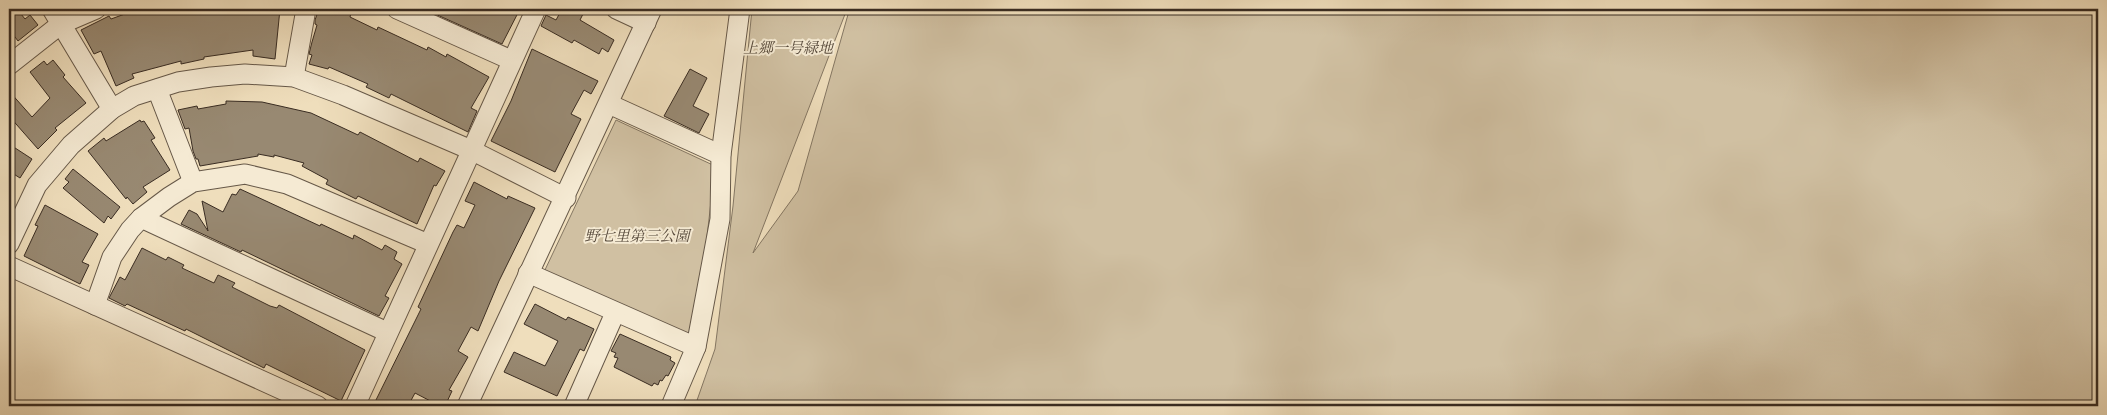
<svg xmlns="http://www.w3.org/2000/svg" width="2107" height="415" font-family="Vollkorn,'Noto Serif JP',serif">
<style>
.green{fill:#d0c0a2;stroke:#847662}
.building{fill:#988972;stroke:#392c22}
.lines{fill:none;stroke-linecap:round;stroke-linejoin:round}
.minor-casing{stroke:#665848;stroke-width:21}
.minor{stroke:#f5ead3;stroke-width:19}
.labels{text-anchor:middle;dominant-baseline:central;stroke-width:4;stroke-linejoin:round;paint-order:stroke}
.park-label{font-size:15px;font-style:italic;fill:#574a3c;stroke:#f5ead3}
</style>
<rect width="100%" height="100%" fill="#efdebc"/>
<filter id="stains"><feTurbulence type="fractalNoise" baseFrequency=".004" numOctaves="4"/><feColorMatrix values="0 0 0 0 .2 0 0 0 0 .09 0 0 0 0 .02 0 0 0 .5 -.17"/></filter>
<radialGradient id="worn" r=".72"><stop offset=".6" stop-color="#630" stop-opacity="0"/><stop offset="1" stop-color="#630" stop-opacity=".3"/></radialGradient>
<g class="green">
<path d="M 752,9 L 847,9 L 753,253 L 798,191 L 849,11 L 852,9 L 2098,9 L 2098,406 L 695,406 L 715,349 L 733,206 Z"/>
<path d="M 616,120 L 715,166 L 695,343 L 544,272 Z"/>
</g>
<g class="building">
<path d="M 9,9 L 17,9 L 25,19 L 30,15 L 38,25 L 18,41 L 9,29 Z"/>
<path d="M 153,9 L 280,9 L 275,59 L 253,56 L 253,50 L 204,57 L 204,59 L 181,64 L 181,61 L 132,74 L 134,78 L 116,86 L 101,51 L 94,54 L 81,30 L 109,16 L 111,19 L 136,10 L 137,14 Z"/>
<path d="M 319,9 L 339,9 L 351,13 L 350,17 L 377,30 L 378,27 L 427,50 L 428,47 L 446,57 L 447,54 L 489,77 L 471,108 L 477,111 L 468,132 L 391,94 L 389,98 L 366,87 L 368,84 L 329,67 L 328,69 L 309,64 L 312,55 L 309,54 L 312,42 L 317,25 L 315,24 L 315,20 Z"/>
<path d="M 424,9 L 520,9 L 502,44 Z"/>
<path d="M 562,9 L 573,9 L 583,14 L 580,20 L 614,40 L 608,52 L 602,48 L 599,54 L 574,40 L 572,43 L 541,26 L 546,15 L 556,20 Z"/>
<path d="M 532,49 L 598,81 L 591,94 L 584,90 L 571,114 L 581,119 L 555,172 L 491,141 L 511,101 Z"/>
<path d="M 53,60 L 65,75 L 63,77 L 86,103 L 55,128 L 57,130 L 38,149 L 9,116 L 9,91 L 32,117 L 50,98 L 30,72 L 44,61 L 47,65 Z"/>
<path d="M 690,69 L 707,78 L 693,106 L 709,114 L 699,133 L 664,116 Z"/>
<path d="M 226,101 L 262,102 L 311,113 L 358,135 L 360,132 L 418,162 L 420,158 L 445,171 L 436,186 L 434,185 L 417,224 L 358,196 L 356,199 L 326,184 L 328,180 L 302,166 L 304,163 L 274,155 L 274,157 L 258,154 L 258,156 L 200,166 L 198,159 L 196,159 L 193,151 L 189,128 L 185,129 L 178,110 L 197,106 L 198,109 L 226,104 Z"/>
<path d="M 140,120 L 141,122 L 144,121 L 155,138 L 151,140 L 170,170 L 143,187 L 147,192 L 133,204 L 127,197 L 126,199 L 88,151 L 104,138 L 106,141 Z"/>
<path d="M 9,144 L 32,159 L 20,178 L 9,171 Z"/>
<path d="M 73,169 L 120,207 L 111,219 L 108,216 L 104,223 L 63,188 L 69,182 L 65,179 Z"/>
<path d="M 474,182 L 507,199 L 508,196 L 535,208 L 499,281 L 478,331 L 471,327 L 458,351 L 468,357 L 449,390 L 452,391 L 445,406 L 440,406 L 415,393 L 408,406 L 373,406 L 421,309 L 418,307 L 453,232 L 457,225 L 464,228 L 475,205 L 465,201 Z"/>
<path d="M 240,189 L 320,226 L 321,224 L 353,239 L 354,235 L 382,250 L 385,245 L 397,252 L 394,259 L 402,264 L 385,296 L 389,298 L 379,316 L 242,250 L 241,252 L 181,224 L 189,210 L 197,214 L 208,231 L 202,201 L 223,212 L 232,194 L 236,195 Z"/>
<path d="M 45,205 L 98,234 L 82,262 L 89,265 L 80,284 L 24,256 L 38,226 L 35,225 Z"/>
<path d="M 142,248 L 166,260 L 168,257 L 184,265 L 182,268 L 214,283 L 218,275 L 235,283 L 232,287 L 270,306 L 277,308 L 279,305 L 365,350 L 341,401 L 266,364 L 264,368 L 186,329 L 185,331 L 127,304 L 125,306 L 109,298 L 120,277 L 125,280 Z"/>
<path d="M 535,304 L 566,320 L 568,317 L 594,329 L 584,351 L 580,349 L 557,396 L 504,372 L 514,352 L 545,366 L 558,341 L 524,324 Z"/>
<path d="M 620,334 L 671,357 L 670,360 L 675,363 L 668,376 L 666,375 L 662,381 L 660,380 L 658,385 L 654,383 L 652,386 L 614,367 L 618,358 L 614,357 L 616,353 L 611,351 Z"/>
</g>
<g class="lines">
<g class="minor-casing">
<g id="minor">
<path d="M 52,9 L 112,109"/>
<path d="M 397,9 L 511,60"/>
<path d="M 616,9 L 646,23"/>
<path d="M 9,65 L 61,24 L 96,9"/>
<path d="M 294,77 L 306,9"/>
<path d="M 157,89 L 193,182"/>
<path d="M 609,104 L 721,155"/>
<path d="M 141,218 L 387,332"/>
<path d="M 9,244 L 37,185 L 71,145 L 112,109 L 134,96 L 178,82 L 211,77 L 245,74 L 294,77 L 343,95 L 471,150 L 566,198"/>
<path d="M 9,266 L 318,406"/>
<path d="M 528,273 L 696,347"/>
<path d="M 95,305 L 112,257 L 130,230 L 141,218 L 169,197 L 193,182 L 245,174 L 287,184 L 428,244"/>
<path d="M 355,406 L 536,9"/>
<path d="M 467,406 L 652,9"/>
<path d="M 574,406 L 615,313"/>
<path d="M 671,406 L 696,347 L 720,219 L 721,155 L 740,9"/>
</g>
</g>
<use href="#minor" class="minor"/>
</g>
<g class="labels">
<g class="park-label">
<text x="788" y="49">上郷一号緑地</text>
<text x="637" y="237">野七里第三公園</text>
</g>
</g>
<rect width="2107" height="415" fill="none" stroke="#efdebc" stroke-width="30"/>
<rect x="10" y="10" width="2087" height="395" fill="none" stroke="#392c22" stroke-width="2.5"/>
<rect x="15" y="15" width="2077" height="385" fill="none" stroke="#392c22"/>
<rect width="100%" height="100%" filter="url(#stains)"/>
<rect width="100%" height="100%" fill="url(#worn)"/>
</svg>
